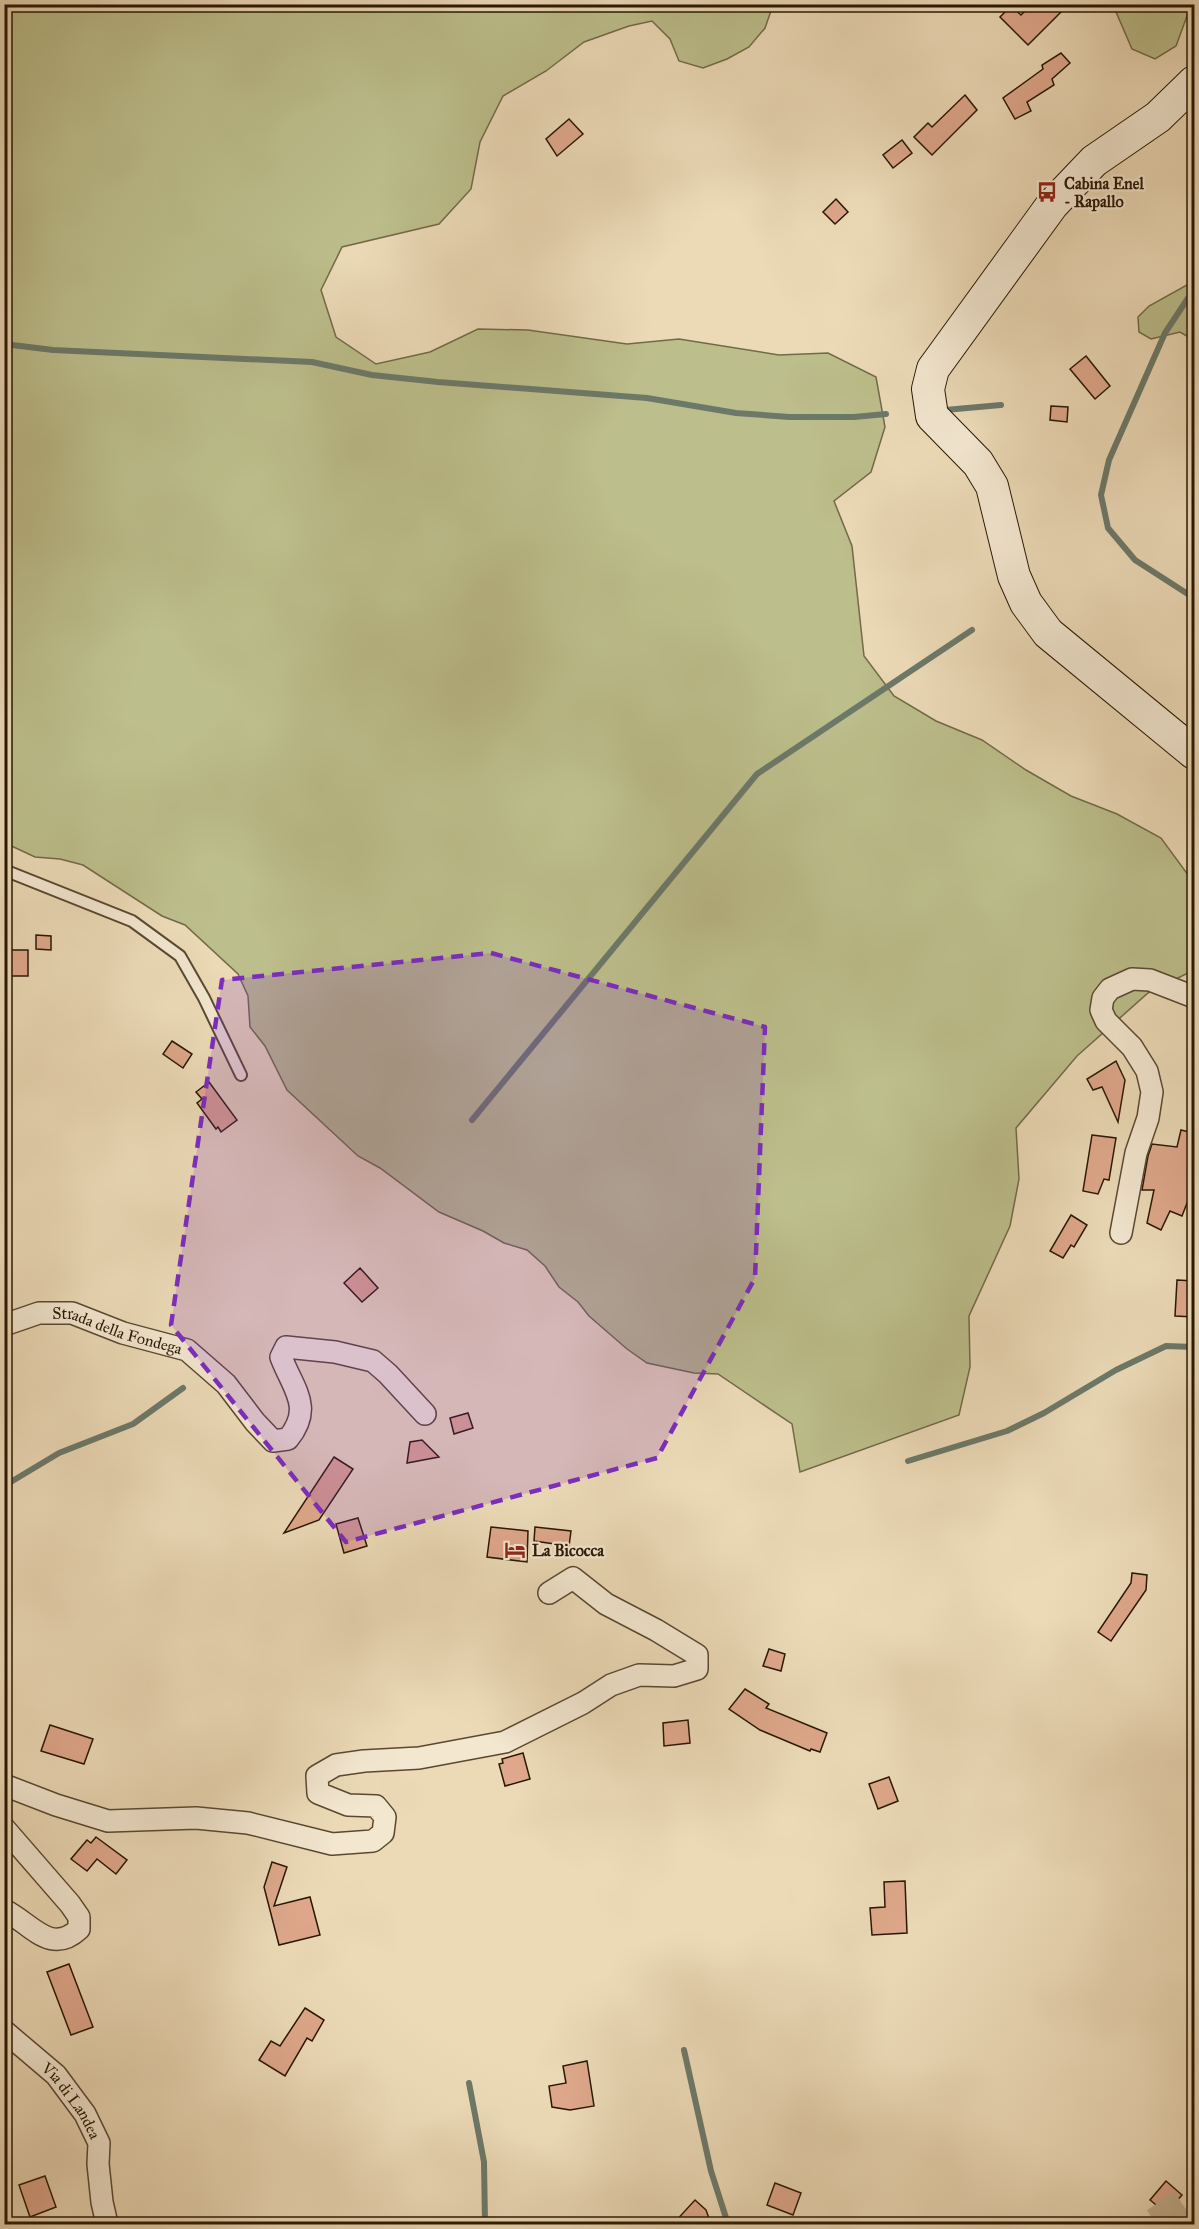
<svg xmlns="http://www.w3.org/2000/svg" width="1199" height="2229" font-family="'IM FELL Great Primer',serif">
<style>
.green{fill:#bcbe8b;stroke:#726a48;stroke-width:1.5}
.lines{fill:none;stroke-linecap:round;stroke-linejoin:round}
.stream{stroke:#6c7969;stroke-width:6}
.building{fill:#dfa88c;stroke:#291704;stroke-width:1.5}
.highway-tunnel{stroke:#c5b393;stroke-width:33;stroke-dasharray:33 16;stroke-linecap:butt}
.lane-casing{stroke:#5a4831;stroke-width:14}
.street-casing{stroke:#5a4831;stroke-width:24}
.secondary-casing{stroke:#291704;stroke-width:34}
.lane{stroke:#f3e7d0;stroke-width:10}
.street{stroke:#f3e7d0;stroke-width:21}
.secondary{stroke:#f3e7d0;stroke-width:32}
.marked{fill:#7b2cbf;fill-opacity:0.2;stroke:#7b2cbf;stroke-width:4.5;stroke-dasharray:12 8;stroke-linejoin:round}
.labels{text-anchor:middle;dominant-baseline:central;stroke-width:4.5;stroke-linejoin:round;paint-order:stroke}
.poi-label{font-size:16px;font-weight:bold;fill:#291704;stroke:#f3e7d0;text-anchor:start}
.street-label{font-size:16px;fill:#291704;stroke:#f3e7d0}
</style>
<rect width="100%" height="100%" fill="#ecdab7"/>
<filter id="stains"><feTurbulence type="fractalNoise" baseFrequency=".00333" numOctaves="4"/><feColorMatrix values="0 0 0 0 .2 0 0 0 0 .09 0 0 0 0 .02 0 0 0 .5 -.17"/></filter>
<radialGradient id="worn" r=".72"><stop offset=".6" stop-color="#630" stop-opacity="0"/><stop offset="1" stop-color="#630" stop-opacity=".3"/></radialGradient>
<g class="green">
<path d="M 5,5 L 773,5 L 765,28 L 749,47 L 727,59 L 703,68 L 679,61 L 670,39 L 652,21 L 629,26 L 584,42 L 546,71 L 503,96 L 480,142 L 471,189 L 439,224 L 342,247 L 321,290 L 336,337 L 376,364 L 430,352 L 478,329 L 528,330 L 627,344 L 679,339 L 779,355 L 828,353 L 876,377 L 885,427 L 871,472 L 834,501 L 852,546 L 864,656 L 894,696 L 936,721 L 982,740 L 1026,770 L 1071,796 L 1117,814 L 1161,838 L 1194,883 L 1194,970 L 1148,993 L 1077,1056 L 1016,1128 L 1019,1179 L 1010,1226 L 969,1316 L 970,1367 L 959,1415 L 800,1472 L 792,1424 L 718,1374 L 694,1373 L 647,1363 L 627,1349 L 589,1316 L 578,1302 L 559,1287 L 545,1266 L 527,1250 L 504,1243 L 483,1231 L 439,1212 L 380,1168 L 358,1156 L 287,1090 L 265,1046 L 250,1027 L 248,996 L 238,974 L 185,925 L 162,916 L 83,865 L 60,859 L 35,857 L 5,843 Z"/>
<path d="M 1113,5 L 1113,4 L 1191,5 L 1176,46 L 1155,59 L 1132,49 Z"/>
<path d="M 1194,281 L 1194,361 L 1192,339 L 1180,332 L 1151,339 L 1139,332 L 1138,317 L 1149,306 Z"/>
</g>
<g class="lines">
<g class="stream">
<path d="M 1194,289 L 1165,333 L 1109,460 L 1101,495 L 1108,528 L 1135,560 L 1194,598"/>
<path d="M 4,344 L 53,350 L 312,362 L 372,375 L 438,382 L 647,398 L 736,413 L 789,417 L 854,417 L 886,414"/>
<path d="M 945,410 L 1001,405"/>
<path d="M 472,1120 L 757,774 L 972,630"/>
<path d="M 908,1461 L 1007,1431 L 1044,1413 L 1116,1370 L 1166,1346 L 1194,1347"/>
<path d="M 4,1486 L 59,1453 L 133,1424 L 183,1388"/>
<path d="M 684,2050 L 711,2171 L 728,2224"/>
<path d="M 469,2083 L 484,2162 L 485,2224"/>
</g>
</g>
<g class="building">
<path d="M 1032,4 L 1069,4 L 1028,45 L 1000,17 L 1011,6 L 1021,15 Z"/>
<path d="M 1061,53 L 1070,63 L 1052,79 L 1054,85 L 1027,102 L 1031,111 L 1015,119 L 1003,98 L 1043,69 L 1042,65 Z"/>
<path d="M 965,95 L 977,110 L 932,155 L 914,137 L 928,123 L 932,127 Z"/>
<path d="M 569,119 L 583,134 L 557,156 L 546,139 Z"/>
<path d="M 902,140 L 912,153 L 893,168 L 883,155 Z"/>
<path d="M 836,199 L 848,212 L 835,224 L 823,212 Z"/>
<path d="M 1086,356 L 1110,386 L 1095,399 L 1070,369 Z"/>
<path d="M 1051,406 L 1068,407 L 1067,422 L 1050,420 Z"/>
<path d="M 36,935 L 51,936 L 51,950 L 36,949 Z"/>
<rect x="4" y="950" width="24" height="26"/>
<path d="M 172,1041 L 192,1054 L 183,1068 L 163,1054 Z"/>
<path d="M 1116,1061 L 1125,1080 L 1118,1122 L 1102,1087 L 1093,1090 L 1087,1079 Z"/>
<path d="M 209,1082 L 237,1120 L 221,1132 L 218,1127 L 216,1129 L 197,1103 L 202,1099 L 196,1092 Z"/>
<path d="M 1181,1130 L 1194,1133 L 1194,1185 L 1182,1216 L 1170,1211 L 1161,1230 L 1147,1223 L 1154,1190 L 1142,1190 L 1148,1156 L 1152,1144 L 1177,1147 Z"/>
<path d="M 1092,1135 L 1116,1138 L 1109,1180 L 1104,1179 L 1098,1194 L 1083,1191 Z"/>
<path d="M 1071,1215 L 1087,1225 L 1074,1247 L 1071,1245 L 1063,1258 L 1050,1251 Z"/>
<path d="M 360,1268 L 378,1288 L 362,1302 L 344,1283 Z"/>
<path d="M 1177,1280 L 1194,1281 L 1194,1317 L 1175,1316 Z"/>
<path d="M 468,1413 L 473,1428 L 454,1434 L 450,1418 Z"/>
<path d="M 422,1440 L 439,1457 L 407,1463 L 410,1442 Z"/>
<path d="M 334,1457 L 353,1469 L 319,1520 L 284,1533 Z"/>
<path d="M 358,1518 L 367,1546 L 344,1553 L 336,1524 Z"/>
<path d="M 491,1527 L 528,1531 L 527,1562 L 487,1557 Z"/>
<path d="M 535,1527 L 571,1531 L 569,1546 L 534,1541 Z"/>
<path d="M 1132,1573 L 1147,1575 L 1146,1590 L 1111,1641 L 1098,1632 L 1131,1583 Z"/>
<path d="M 769,1649 L 785,1654 L 781,1671 L 763,1666 Z"/>
<path d="M 745,1689 L 769,1704 L 766,1708 L 827,1733 L 820,1752 L 811,1749 L 810,1751 L 760,1730 L 729,1709 Z"/>
<path d="M 688,1720 L 690,1743 L 664,1746 L 663,1723 Z"/>
<path d="M 50,1725 L 93,1739 L 84,1764 L 41,1751 Z"/>
<path d="M 523,1753 L 530,1779 L 505,1786 L 499,1764 L 503,1763 L 502,1759 Z"/>
<path d="M 889,1777 L 898,1801 L 878,1809 L 869,1784 Z"/>
<path d="M 96,1837 L 127,1860 L 116,1874 L 97,1859 L 87,1871 L 71,1859 L 87,1840 L 91,1843 Z"/>
<path d="M 272,1862 L 287,1867 L 274,1906 L 310,1897 L 320,1935 L 279,1945 L 264,1887 Z"/>
<path d="M 905,1881 L 907,1933 L 872,1935 L 870,1908 L 885,1907 L 884,1882 Z"/>
<path d="M 69,1964 L 93,2027 L 71,2035 L 47,1972 Z"/>
<path d="M 305,2008 L 324,2020 L 312,2041 L 307,2038 L 285,2076 L 259,2060 L 271,2041 L 280,2046 Z"/>
<path d="M 587,2061 L 594,2106 L 570,2110 L 552,2107 L 549,2086 L 566,2083 L 563,2066 Z"/>
<path d="M 45,2176 L 56,2207 L 30,2217 L 19,2185 Z"/>
<path d="M 1166,2181 L 1182,2195 L 1166,2213 L 1150,2200 Z"/>
<path d="M 775,2183 L 801,2193 L 793,2215 L 767,2205 Z"/>
<path d="M 695,2200 L 706,2210 L 711,2224 L 673,2224 Z"/>
</g>
<g class="lines">
<path class="highway-tunnel" d="M 1156,2224 L 1194,2199"/>
<g class="lane-casing">
<path id="lane" d="M 4,870 L 132,921 L 180,956 L 204,998 L 241,1075"/>
</g>
<g class="street-casing">
<g id="street">
<path d="M 1121,1233 L 1136,1153 L 1148,1118 L 1152,1092 L 1147,1071 L 1132,1047 L 1106,1021 L 1101,1010 L 1103,998 L 1110,989 L 1132,979 L 1150,980 L 1194,997"/>
<path id="s1" d="M 4,1325 L 39,1313 L 72,1313 L 123,1333 L 187,1350 L 226,1384 L 255,1422 L 273,1441 L 288,1439 C 314,1407 293,1389 281,1357 L 286,1347 L 335,1352 L 373,1361 L 388,1374 L 425,1414"/>
<path d="M 4,1785 L 56,1805 L 108,1821 L 196,1818 L 248,1823 L 332,1844 L 373,1841 L 383,1833 L 385,1817 L 376,1806 L 348,1805 L 318,1793 L 317,1776 L 336,1765 L 364,1761 L 419,1758 L 505,1742 L 583,1703 L 611,1685 L 639,1675 L 674,1676 L 697,1669 L 697,1655 L 656,1630 L 606,1604 L 573,1578 L 549,1593"/>
<path d="M 4,1828 L 70,1904 L 79,1917 L 79,1929 C 50,1956 31,1923 4,1910"/>
<path id="s2" d="M 4,2031 L 56,2075 L 85,2114 L 99,2143 L 98,2164 L 102,2202 L 107,2224"/>
</g>
</g>
<g class="secondary-casing">
<path id="secondary" d="M 1194,82 L 1158,117 L 1094,161 L 1052,205 L 933,369 L 928,389 L 932,416 L 978,463 L 992,486 L 1014,576 L 1026,603 L 1048,633 L 1194,753"/>
</g>
<use href="#lane" class="lane"/>
<use href="#street" class="street"/>
<use href="#secondary" class="secondary"/>
</g>
<path class="marked" d="M 491,953 L 765,1027 L 755,1278 L 657,1458 L 346,1542 L 171,1325 L 222,980 Z"/>
<defs>
<g id="bus-bare" transform="scale(1.62)"><path d="M-5-6H5V4H4V6H2V4H-2V6H-4V4H-5ZM-3.5-4V0h7V-4ZM-3.5 1.2v1.5H-2V1.2ZM2 1.2v1.5H3.5V1.2Z" fill="#8f2418" stroke="#f3e7d0" stroke-width="2.5" paint-order="stroke"/></g>
<g id="hotel-bare" transform="scale(1.62)"><path d="M-6-4.5h1.5V1H6V5H4.5V3h-9V5H-6ZM-4 0a1.8 1.8 0 1 1 3.6 0ZM.5 0V-2.5h3Q6-2.5 6 0Z" fill="#8f2418" stroke="#f3e7d0" stroke-width="2.5" paint-order="stroke"/></g>
</defs>
<g fill-rule="evenodd">
<use href="#bus-bare" x="1047" y="192"/>
<use href="#hotel-bare" x="515" y="1550"/>
</g>
<g class="labels">
<g class="poi-label">
<text x="1064" y="183">Cabina Enel<tspan x="1064" dy="18">- Rapallo</tspan></text>
<text x="532" y="1550">La Bicocca</text>
</g>
<g class="street-label">
<text stroke="none"><textPath href="#s1" startOffset="118">Strada della Fondega</textPath></text>
<text stroke="none"><textPath href="#s2" startOffset="98">Via di Landea</textPath></text>
</g>
</g>
<rect width="1199" height="2229" fill="none" stroke="#ecdab7" stroke-width="24"/>
<rect x="6" y="6" width="1187" height="2217" fill="none" stroke="#291704" stroke-width="3"/>
<rect x="12" y="12" width="1175" height="2205" fill="none" stroke="#291704" stroke-width="1.5"/>
<rect width="100%" height="100%" filter="url(#stains)"/>
<rect width="100%" height="100%" fill="url(#worn)"/>
</svg>
